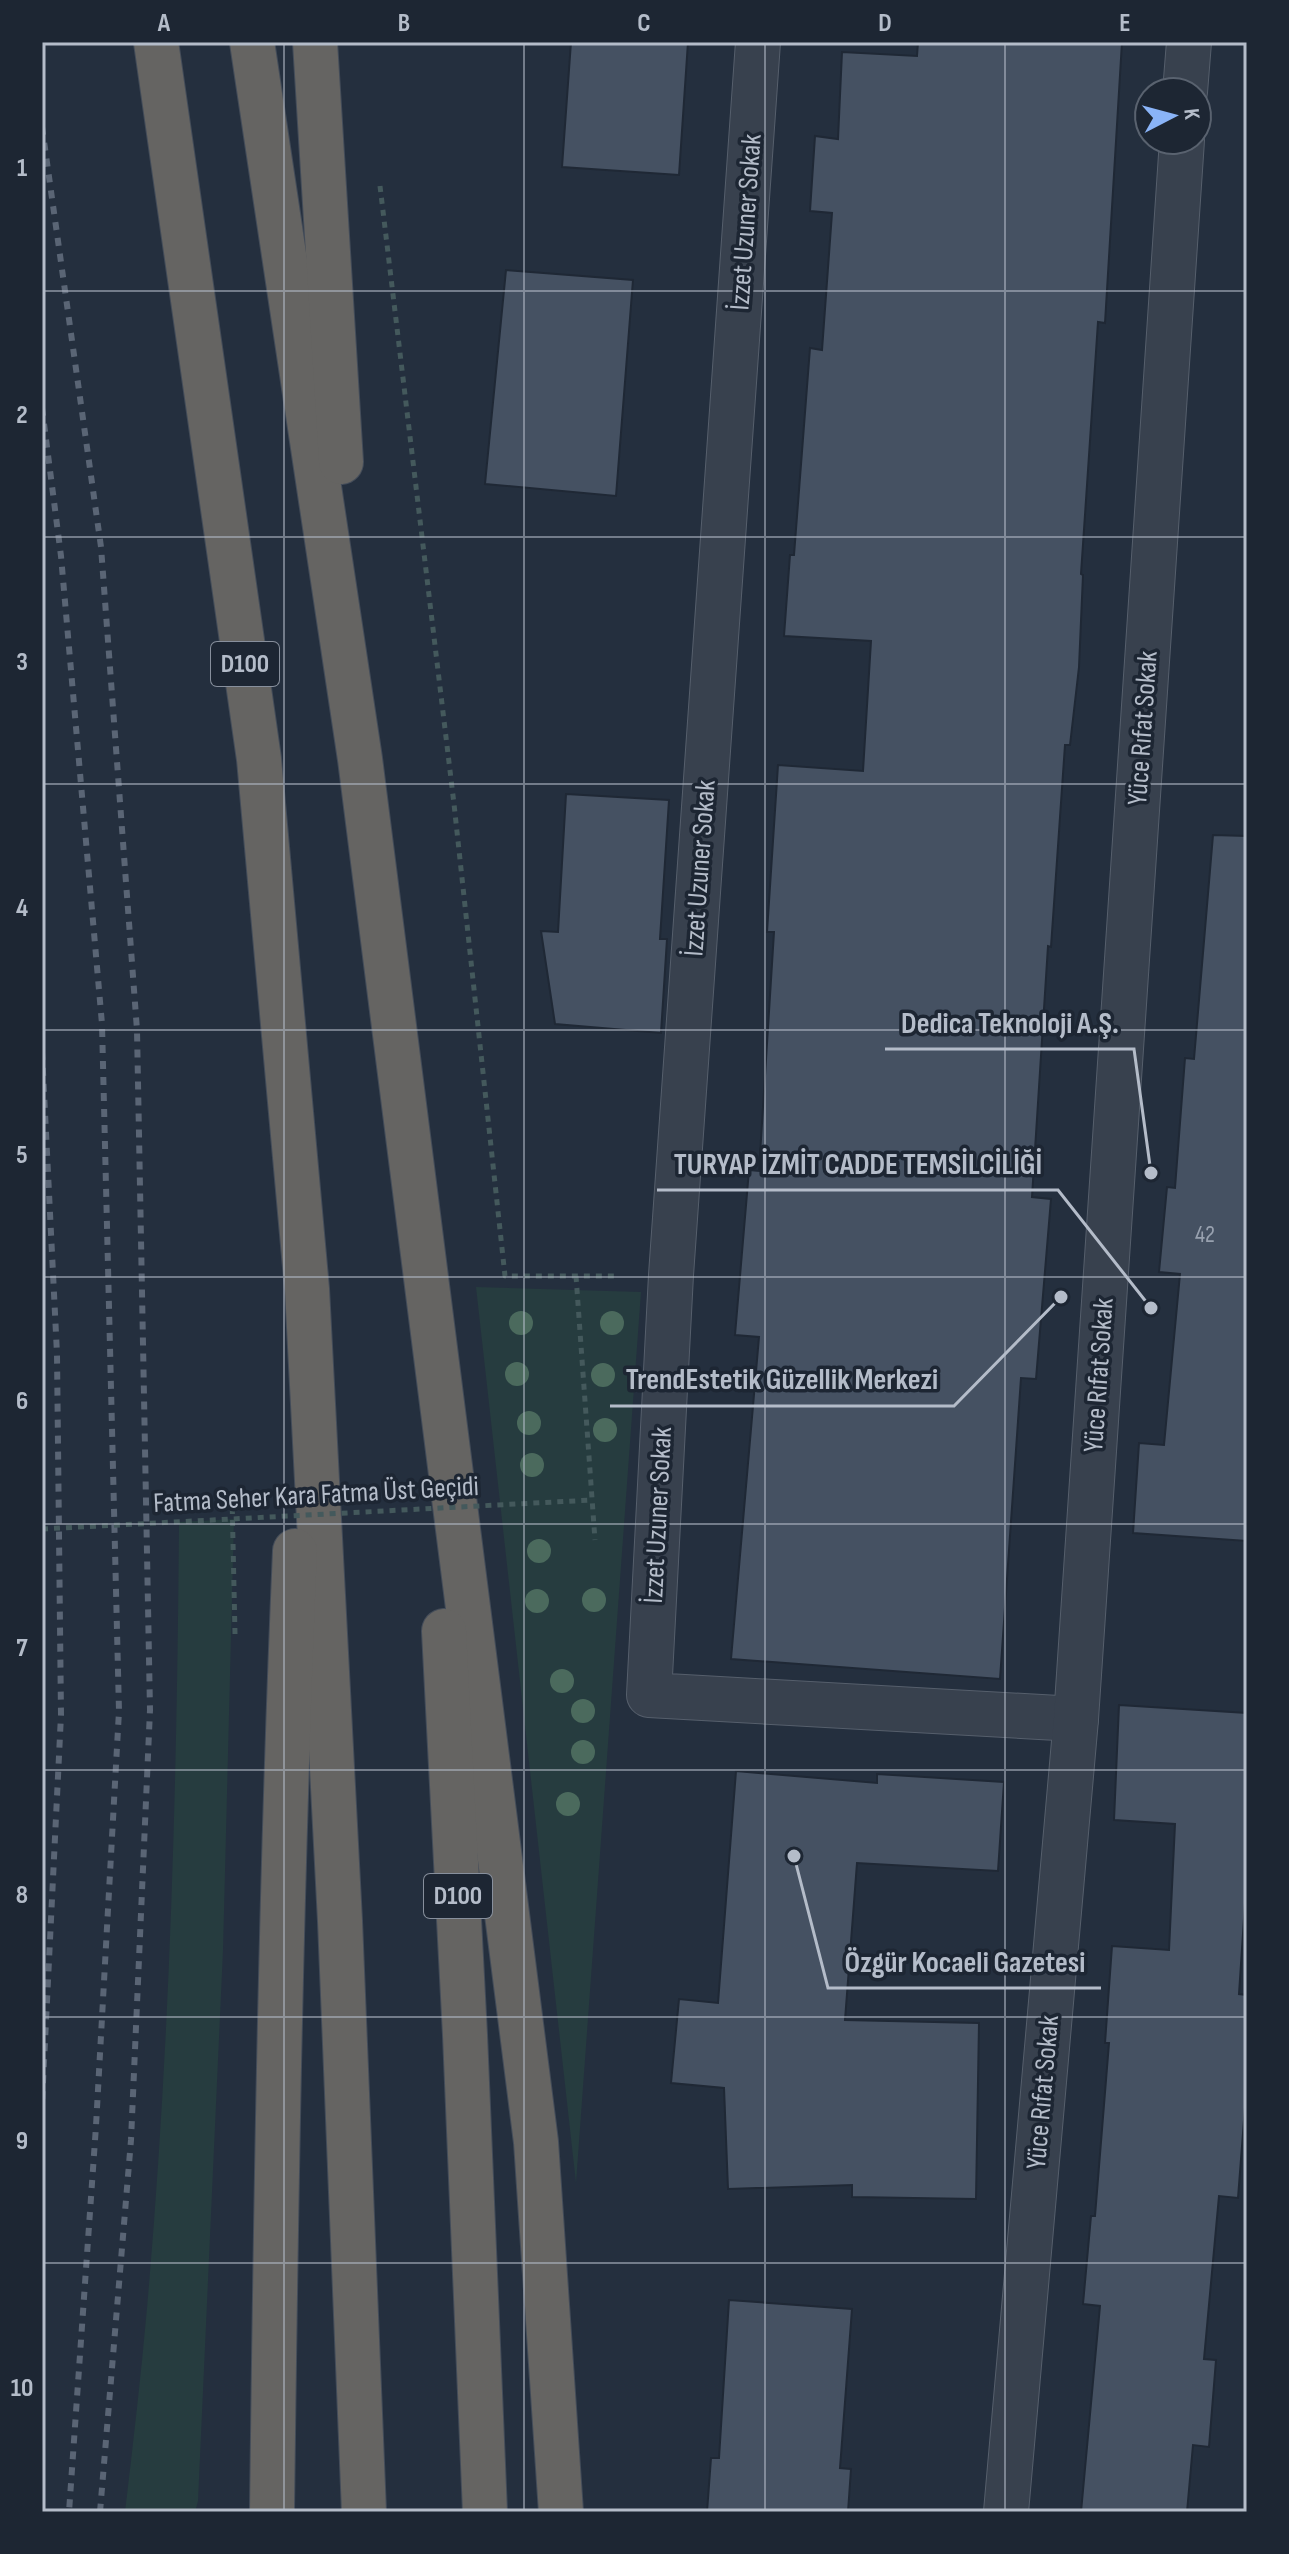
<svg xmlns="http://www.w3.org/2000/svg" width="1289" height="2554" font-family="'Sofia Sans Condensed',sans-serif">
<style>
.green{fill:#263c3f}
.building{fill:#455162;stroke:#1f2835;stroke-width:2}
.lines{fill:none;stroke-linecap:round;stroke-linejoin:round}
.minor-casing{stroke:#565f6c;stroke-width:46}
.trunk-casing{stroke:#434c59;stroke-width:46}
.path{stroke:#44595c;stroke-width:5;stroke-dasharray:6 6;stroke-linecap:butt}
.minor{stroke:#38414e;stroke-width:44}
.trunk{stroke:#656462;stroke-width:44}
.rail{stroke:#5a6575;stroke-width:6;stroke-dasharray:8 8;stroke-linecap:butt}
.path-bridge{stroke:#44595c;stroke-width:5;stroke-dasharray:6 6;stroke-linecap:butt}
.tree{fill:#4b6a5d}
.grid{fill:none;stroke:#b4bcc9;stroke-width:2;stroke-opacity:0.55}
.labels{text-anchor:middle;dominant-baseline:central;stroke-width:7;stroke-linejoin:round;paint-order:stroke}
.number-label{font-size:24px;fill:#98a1af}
.shield{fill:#1d2633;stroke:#878f9c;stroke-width:2}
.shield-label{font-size:26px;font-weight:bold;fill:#b4bcc9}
.street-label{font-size:28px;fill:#b4bcc9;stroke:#1d2633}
.leader{fill:none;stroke:#b4bcc9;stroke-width:3}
.callout-dot{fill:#b4bcc9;stroke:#1d2633;stroke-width:3}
.callout-label{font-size:30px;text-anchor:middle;font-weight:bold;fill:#b4bcc9;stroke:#1d2633;stroke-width:7;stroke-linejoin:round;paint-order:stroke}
.neatline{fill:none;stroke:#b4bcc9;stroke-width:3}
.grid-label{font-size:26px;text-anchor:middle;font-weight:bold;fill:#b4bcc9}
</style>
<rect width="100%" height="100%" fill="#242f3e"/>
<g class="green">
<path d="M 476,1287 L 641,1292 L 576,2183 Z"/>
<path d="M 234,1519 L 223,1950 L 198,2501 L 195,2512 L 125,2512 C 133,2444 141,2376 147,2308 C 170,2047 177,1784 179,1522 Z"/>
</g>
<g class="building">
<path d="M 571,42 L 688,42 L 679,175 L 562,167 Z"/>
<path d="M 918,42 L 1122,42 L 1105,323 L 1098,322 L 1081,574 L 1083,575 L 1079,667 L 1070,745 L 1065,745 L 1051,947 L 1048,946 L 1032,1197 L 1051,1199 L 1036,1379 L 1021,1378 L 1000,1679 L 731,1659 L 759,1337 L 735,1335 L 749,1170 L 759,1171 L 774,932 L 767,932 L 778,765 L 863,771 L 871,641 L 784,636 L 790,555 L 794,555 L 810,348 L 822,350 L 832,213 L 810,211 L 815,136 L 838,139 L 842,52 L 917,56 Z"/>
<path d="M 506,270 L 633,280 L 616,496 L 485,484 Z"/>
<path d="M 566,794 L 669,800 L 660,939 L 667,939 L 661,1033 L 555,1024 L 541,931 L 558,932 Z"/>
<path d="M 1213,835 L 1247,836 L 1247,1541 L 1133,1533 L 1139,1443 L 1164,1445 L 1180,1274 L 1159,1272 L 1167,1187 L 1175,1188 L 1185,1058 L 1194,1059 Z"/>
<path d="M 1119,1705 L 1247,1713 L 1247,1873 L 1239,1994 L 1247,1995 L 1247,2081 L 1238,2198 L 1219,2196 L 1204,2359 L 1216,2360 L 1209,2447 L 1193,2445 L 1187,2512 L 1081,2512 L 1100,2306 L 1083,2304 L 1091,2216 L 1095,2216 L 1109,2043 L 1105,2043 L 1112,1946 L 1169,1950 L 1175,1824 L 1114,1820 Z"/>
<path d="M 736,1771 L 877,1783 L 877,1774 L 1004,1782 L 998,1871 L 857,1863 L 845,2020 L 979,2023 L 976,2199 L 852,2197 L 852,2185 L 728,2189 L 724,2088 L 671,2083 L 679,1999 L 718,2003 Z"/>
<path d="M 729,2300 L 852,2309 L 840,2468 L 851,2469 L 848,2512 L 707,2512 L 711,2458 L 719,2458 Z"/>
</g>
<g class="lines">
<g class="minor-casing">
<g id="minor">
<path d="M 758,42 L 671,1275 L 649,1695 L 1076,1719"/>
<path d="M 1185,92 L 1189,42"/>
<path d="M 1006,2512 L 1076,1719 L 1182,140"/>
</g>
</g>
<g class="trunk-casing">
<g id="trunk">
<path d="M 156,42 L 259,759 L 307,1289 L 340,1921 L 364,2512"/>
<path d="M 252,42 L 360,759 L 536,2142 L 561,2512"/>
<path d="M 315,42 L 341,462"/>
<path d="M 444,1631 L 465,2035 L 485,2512"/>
<path d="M 272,2512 C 276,2192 281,1872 295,1551"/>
</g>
</g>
<g class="path">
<path d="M 380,186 L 454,804 L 505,1276 L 618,1276"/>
<path d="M 576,1276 L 595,1540"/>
<path d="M 232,1496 L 235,1634"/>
</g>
<use href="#minor" class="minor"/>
<use href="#trunk" class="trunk"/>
<g class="rail">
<path d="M 42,127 L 101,547 L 137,1030 L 150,1710 L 131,2140 L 100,2512"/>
<path d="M 42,408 L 61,556 L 102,1024 L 119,1711 L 96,2126 L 69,2512"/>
<path d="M 42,1052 L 57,1354 L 61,1715 L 42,2103"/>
</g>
<path class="path-bridge" d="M 42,1529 L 592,1500"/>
</g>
<g class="tree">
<circle cx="521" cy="1323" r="12"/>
<circle cx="612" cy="1323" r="12"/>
<circle cx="517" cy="1374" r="12"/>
<circle cx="603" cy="1375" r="12"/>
<circle cx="529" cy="1423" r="12"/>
<circle cx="605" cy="1430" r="12"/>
<circle cx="532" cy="1465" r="12"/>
<circle cx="539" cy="1551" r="12"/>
<circle cx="594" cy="1600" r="12"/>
<circle cx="537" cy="1601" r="12"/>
<circle cx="562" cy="1681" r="12"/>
<circle cx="583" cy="1711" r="12"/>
<circle cx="583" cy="1752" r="12"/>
<circle cx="568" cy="1804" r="12"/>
</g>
<path class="grid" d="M 284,42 L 284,2512M 524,42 L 524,2512M 765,42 L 765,2512M 1005,42 L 1005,2512M 42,291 L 1247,291M 42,537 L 1247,537M 42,784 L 1247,784M 42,1030 L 1247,1030M 42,1277 L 1247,1277M 42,1524 L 1247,1524M 42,1770 L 1247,1770M 42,2017 L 1247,2017M 42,2263 L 1247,2263"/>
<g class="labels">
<g class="number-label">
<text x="1205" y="1234">42</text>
</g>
<g class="shield">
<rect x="211" y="642" width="68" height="44" rx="6"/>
<rect x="424" y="1874" width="68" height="44" rx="6"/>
</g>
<g class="shield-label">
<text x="245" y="664">D100</text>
<text x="458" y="1896">D100</text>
</g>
<g class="street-label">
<text transform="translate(746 222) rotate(-86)">İzzet Uzuner Sokak</text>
<text transform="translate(1143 728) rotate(-86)">Yüce Rıfat Sokak</text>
<text transform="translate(700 868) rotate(-86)">İzzet Uzuner Sokak</text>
<text transform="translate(1099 1375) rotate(-86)">Yüce Rıfat Sokak</text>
<text transform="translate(316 1495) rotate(-3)">Fatma Seher Kara Fatma Üst Geçidi</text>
<text transform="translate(658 1515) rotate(-87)">İzzet Uzuner Sokak</text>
<text transform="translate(1043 2092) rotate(-85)">Yüce Rıfat Sokak</text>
</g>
</g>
<path class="leader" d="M1151 1173L1134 1049H885M1151 1308L1058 1190H657M1061 1297L954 1406H610M794 1856L828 1988H1101"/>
<g class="callout-dot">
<circle cx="1151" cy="1173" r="8"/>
<circle cx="1151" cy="1308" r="8"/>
<circle cx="1061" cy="1297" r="8"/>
<circle cx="794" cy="1856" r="8"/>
</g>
<g class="callout-label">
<text x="1010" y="1033">Dedica Teknoloji A.Ş.</text>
<text x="858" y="1174">TURYAP İZMİT CADDE TEMSİLCİLİĞİ</text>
<text x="782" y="1389">TrendEstetik Güzellik Merkezi</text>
<text x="965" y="1972">Özgür Kocaeli Gazetesi</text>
</g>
<rect width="1289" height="2554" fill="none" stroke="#1d2633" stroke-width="88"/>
<g transform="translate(1173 116) rotate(84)"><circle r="38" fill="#1d2633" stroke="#59626f" stroke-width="2"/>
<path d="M0-6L14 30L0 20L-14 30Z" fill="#8ab4f8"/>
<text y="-12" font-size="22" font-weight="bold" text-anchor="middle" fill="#b4bcc9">K</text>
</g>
<rect x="44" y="44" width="1201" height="2466" class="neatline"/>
<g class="grid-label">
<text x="164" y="31">A</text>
<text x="404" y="31">B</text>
<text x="644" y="31">C</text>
<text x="885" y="31">D</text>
<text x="1125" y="31">E</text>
<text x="22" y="176">1</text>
<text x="22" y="423">2</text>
<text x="22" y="670">3</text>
<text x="22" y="916">4</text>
<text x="22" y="1163">5</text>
<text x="22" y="1409">6</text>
<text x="22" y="1656">7</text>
<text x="22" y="1903">8</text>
<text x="22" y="2149">9</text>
<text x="22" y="2396">10</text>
</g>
</svg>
